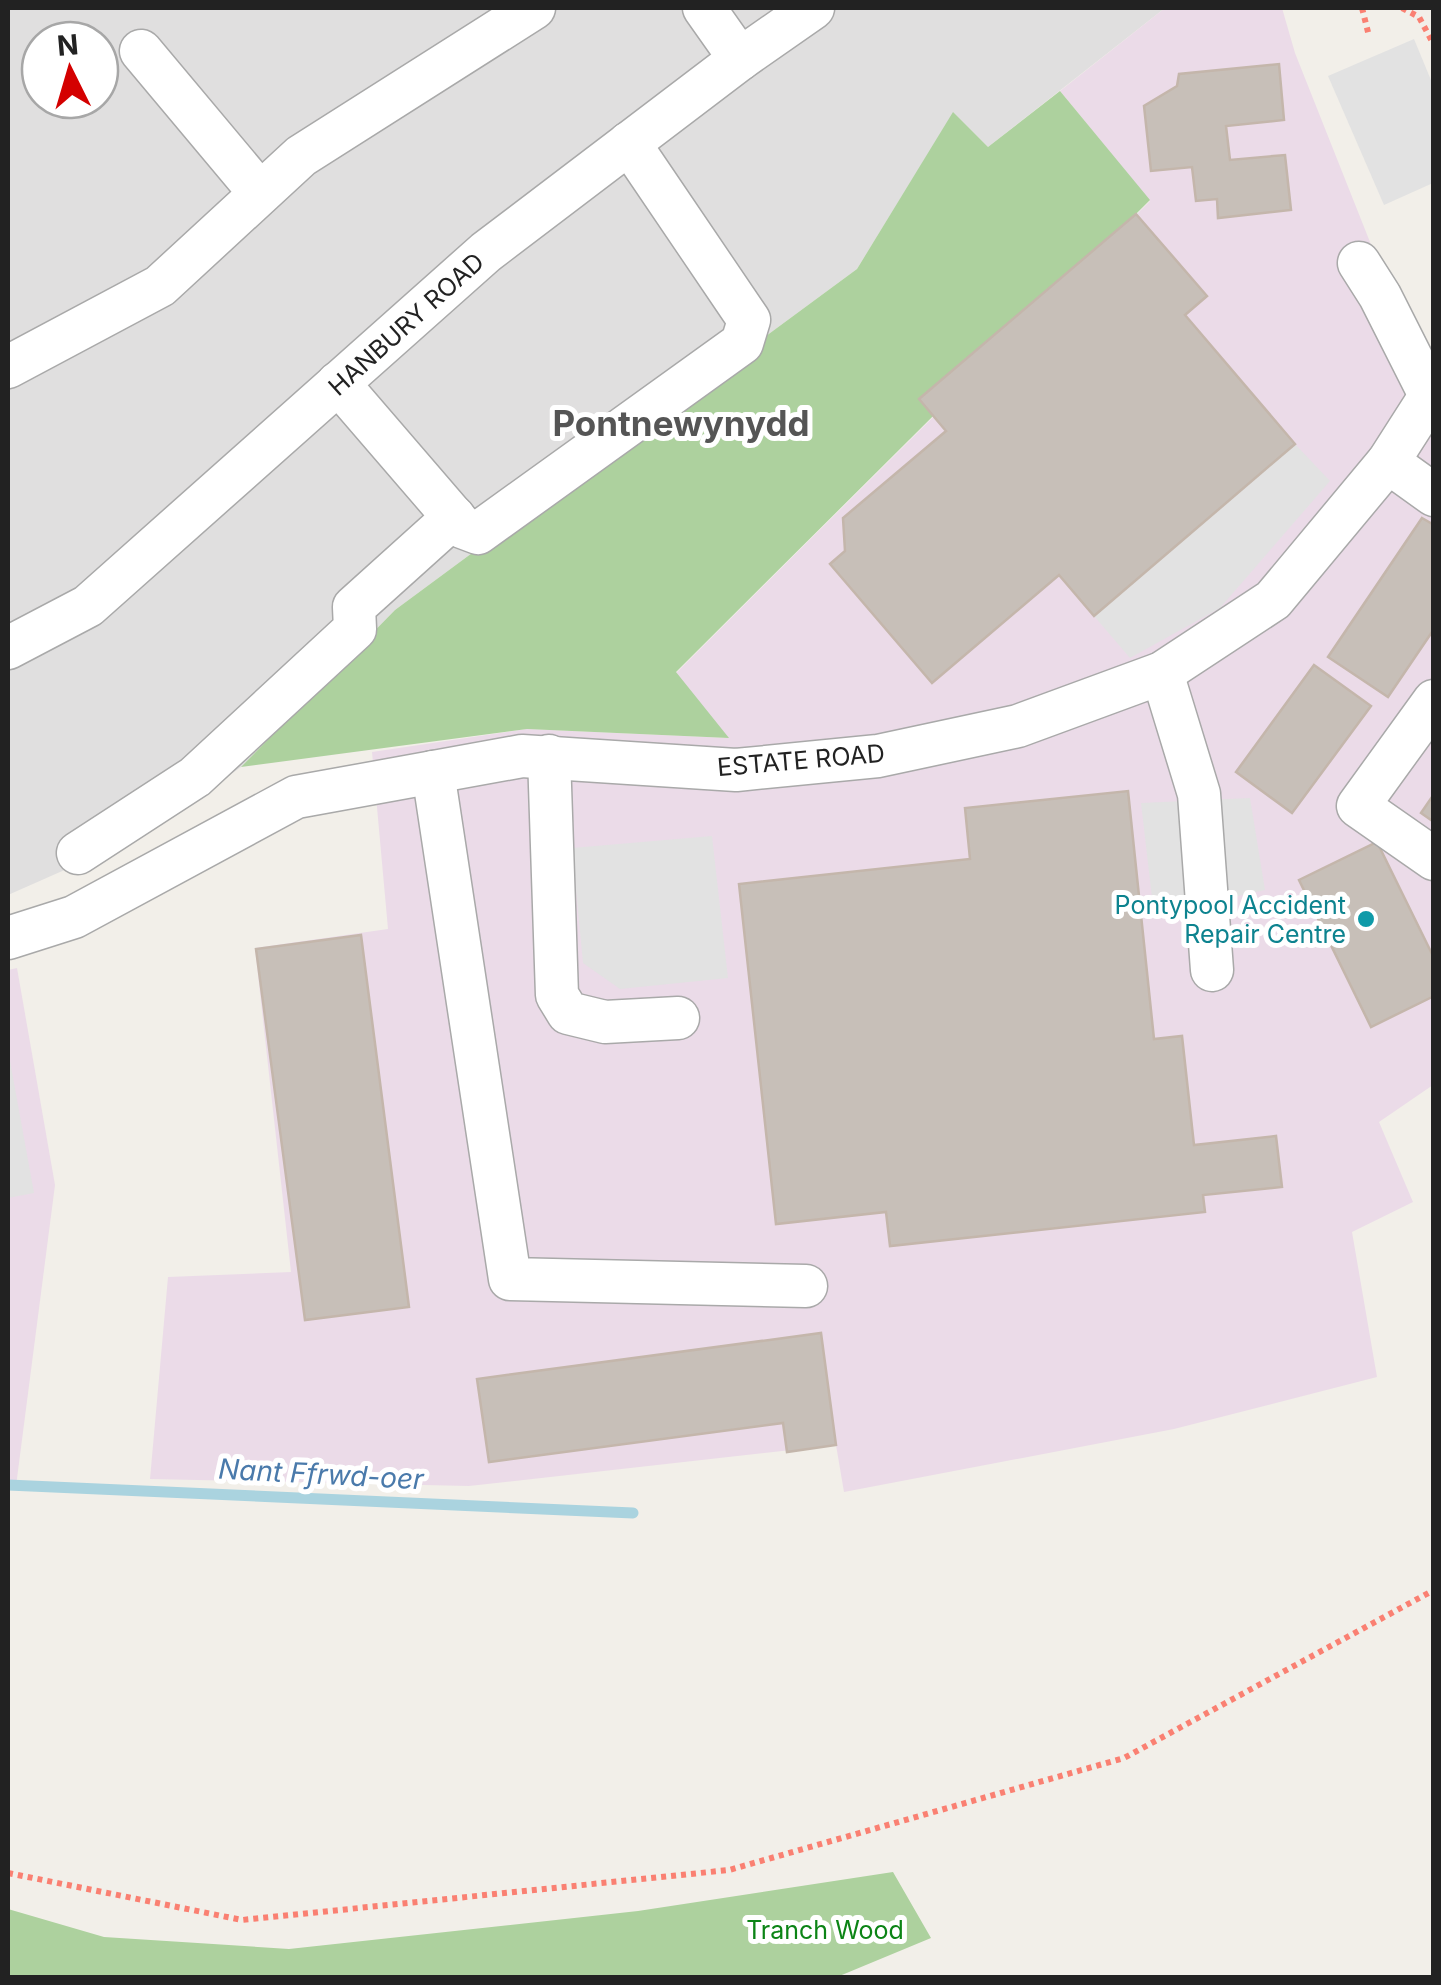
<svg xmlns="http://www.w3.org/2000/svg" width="1441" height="1985" font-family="Inter,sans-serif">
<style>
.residential{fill:#e0dfdf;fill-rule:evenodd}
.industrial{fill:#ebdbe8}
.forest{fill:#add19e}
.parking{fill:#e2e2e2}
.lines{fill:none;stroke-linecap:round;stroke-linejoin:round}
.stream{stroke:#aad3df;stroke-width:11}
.building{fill:#c7bfb8;stroke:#c4b6ab;stroke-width:2.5}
.minor-casing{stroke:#a9a9a9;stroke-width:45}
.path{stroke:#fa8072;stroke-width:6;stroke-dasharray:5 5;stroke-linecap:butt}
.minor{stroke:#fff;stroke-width:42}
.culture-dot{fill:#0f9aa8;stroke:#fff;stroke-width:4}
.labels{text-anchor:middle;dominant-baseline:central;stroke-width:10;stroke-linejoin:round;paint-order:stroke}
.street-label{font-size:25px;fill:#222;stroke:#fff}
.culture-label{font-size:25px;fill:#0d838f;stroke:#fff;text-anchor:end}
.park-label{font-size:25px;fill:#0c8416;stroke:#fff}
.water-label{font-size:28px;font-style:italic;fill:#4a7aab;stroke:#fff}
.district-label{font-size:35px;font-weight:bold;fill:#555;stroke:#fff}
</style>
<rect width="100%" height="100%" fill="#f2efe9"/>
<path class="residential" d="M 8,8 L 1165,8 L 988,147 L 953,113 L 857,269 L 395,610 L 241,767 L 146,834 L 8,895 ZM 40,40 L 100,40 L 100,100 L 40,100 Z"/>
<g class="industrial">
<path d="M 1165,8 L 1282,8 L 1295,53 L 1418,363 L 1433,357 L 1433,1085 L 1379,1122 L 1413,1202 L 1352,1232 L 1377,1377 L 1174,1429 L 844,1492 L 836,1445 L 469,1486 L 150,1479 L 168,1277 L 291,1272 L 255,948 L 388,929 L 372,752 L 527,729 L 728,738 L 676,673 L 1150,201 L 1060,91 Z"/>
<path d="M 17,968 L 55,1185 L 16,1486 L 8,1485 L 8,970 Z"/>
</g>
<g class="forest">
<path d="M 1060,91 L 1150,200 L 676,672 L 729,738 L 527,729 L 241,767 L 395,610 L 857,269 L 953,112 L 988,147 Z"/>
<path d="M 893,1872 L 931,1938 L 837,1977 L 8,1977 L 8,1909 L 104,1937 L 289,1949 L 638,1911 Z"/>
</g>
<g class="parking">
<path d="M 1414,39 L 1433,85 L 1433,183 L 1384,205 L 1328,76 Z"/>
<path d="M 1295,444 L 1330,481 L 1220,608 L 1130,658 L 1094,616 Z"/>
<path d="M 1250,798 L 1265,890 L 1154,915 L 1141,803 Z"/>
<path d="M 712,836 L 728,978 L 620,989 L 583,963 L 572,848 Z"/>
<path d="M 8,1050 L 34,1193 L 8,1198 Z"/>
</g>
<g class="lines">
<path class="stream" d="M 8,1485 L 633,1513"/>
</g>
<g class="building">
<path d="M 1279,64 L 1284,120 L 1226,126 L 1230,160 L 1285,155 L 1291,210 L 1218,218 L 1217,199 L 1196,201 L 1192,167 L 1151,171 L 1144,106 L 1177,86 L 1179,74 Z"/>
<path d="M 1136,214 L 1207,296 L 1185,315 L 1295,444 L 1094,616 L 1059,575 L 932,683 L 830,564 L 845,551 L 843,518 L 946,431 L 919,399 Z"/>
<path d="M 1422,518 L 1434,525 L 1434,629 L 1388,697 L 1328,657 Z"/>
<path d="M 1314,665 L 1371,706 L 1292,813 L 1236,772 Z"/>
<path d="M 1128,791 L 1154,1039 L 1182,1036 L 1194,1145 L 1276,1136 L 1282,1187 L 1203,1195 L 1205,1212 L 890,1246 L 886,1212 L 776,1224 L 739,884 L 970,859 L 965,808 Z"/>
<path d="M 1434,794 L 1434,822 L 1421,813 Z"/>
<path d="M 1377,842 L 1434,958 L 1434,996 L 1371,1027 L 1299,880 Z"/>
<path d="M 361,935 L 409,1307 L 305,1320 L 256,949 Z"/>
<path d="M 821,1333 L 836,1445 L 787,1452 L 783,1423 L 489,1462 L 477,1379 Z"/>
</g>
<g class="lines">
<g class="minor-casing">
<g id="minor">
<path d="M 704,8 L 740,59"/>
<path d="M 141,51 L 260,193"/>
<path d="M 1359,263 L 1380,296 L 1430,395"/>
<path d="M 8,367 L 160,286 L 301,156 L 534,8"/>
<path d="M 338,383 L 462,527 L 478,533 L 742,343 L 749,320 L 629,143"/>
<path d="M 1388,462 L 1434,495"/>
<path d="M 8,648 L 88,606 L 486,252 L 740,59 L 813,8"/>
<path d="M 1162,673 L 1199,794 L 1212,970"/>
<path d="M 1434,701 L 1358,806 L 1434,859"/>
<path d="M 549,756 L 557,995 L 568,1013 L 605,1022 L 678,1018"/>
<path d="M 433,772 L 510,1279 L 806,1286"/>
<path d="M 78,853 L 195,777 L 355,629 L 354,607 L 454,517"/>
<path d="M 8,938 L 74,917 L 296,797 L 522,756 L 736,770 L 878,756 L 1018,726 L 1162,673 L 1273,600 L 1388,462 L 1434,390"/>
</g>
</g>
<g class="path">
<path d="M 1362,8 L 1369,36"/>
<path d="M 1402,8 L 1419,17 L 1434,45"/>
<path d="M 8,1873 L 242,1920 L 729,1870 L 1124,1758 L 1434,1590"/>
</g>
<use href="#minor" class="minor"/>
</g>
<circle class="culture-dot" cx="1366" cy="919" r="10"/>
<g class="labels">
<g class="street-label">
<text transform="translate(406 324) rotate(-42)">HANBURY ROAD</text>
<text transform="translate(801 760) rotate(-5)">ESTATE ROAD</text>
</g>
<g class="culture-label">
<text x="1346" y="905">Pontypool Accident<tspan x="1346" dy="29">Repair Centre</tspan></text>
</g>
<g class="park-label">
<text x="825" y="1930">Tranch Wood</text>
</g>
<g class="water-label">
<text transform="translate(321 1474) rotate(3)">Nant Ffrwd-oer</text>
</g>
<g class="district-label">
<text x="681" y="423">Pontnewynydd</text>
</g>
</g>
<rect width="1441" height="1985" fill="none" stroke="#222222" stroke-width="20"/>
<g transform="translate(70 70) rotate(355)"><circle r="48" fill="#ffffff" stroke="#a7a7a7" stroke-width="2.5"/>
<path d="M0-8L18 38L0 25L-18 38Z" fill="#d40000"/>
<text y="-15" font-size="28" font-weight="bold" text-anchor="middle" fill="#222222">N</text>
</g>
</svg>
